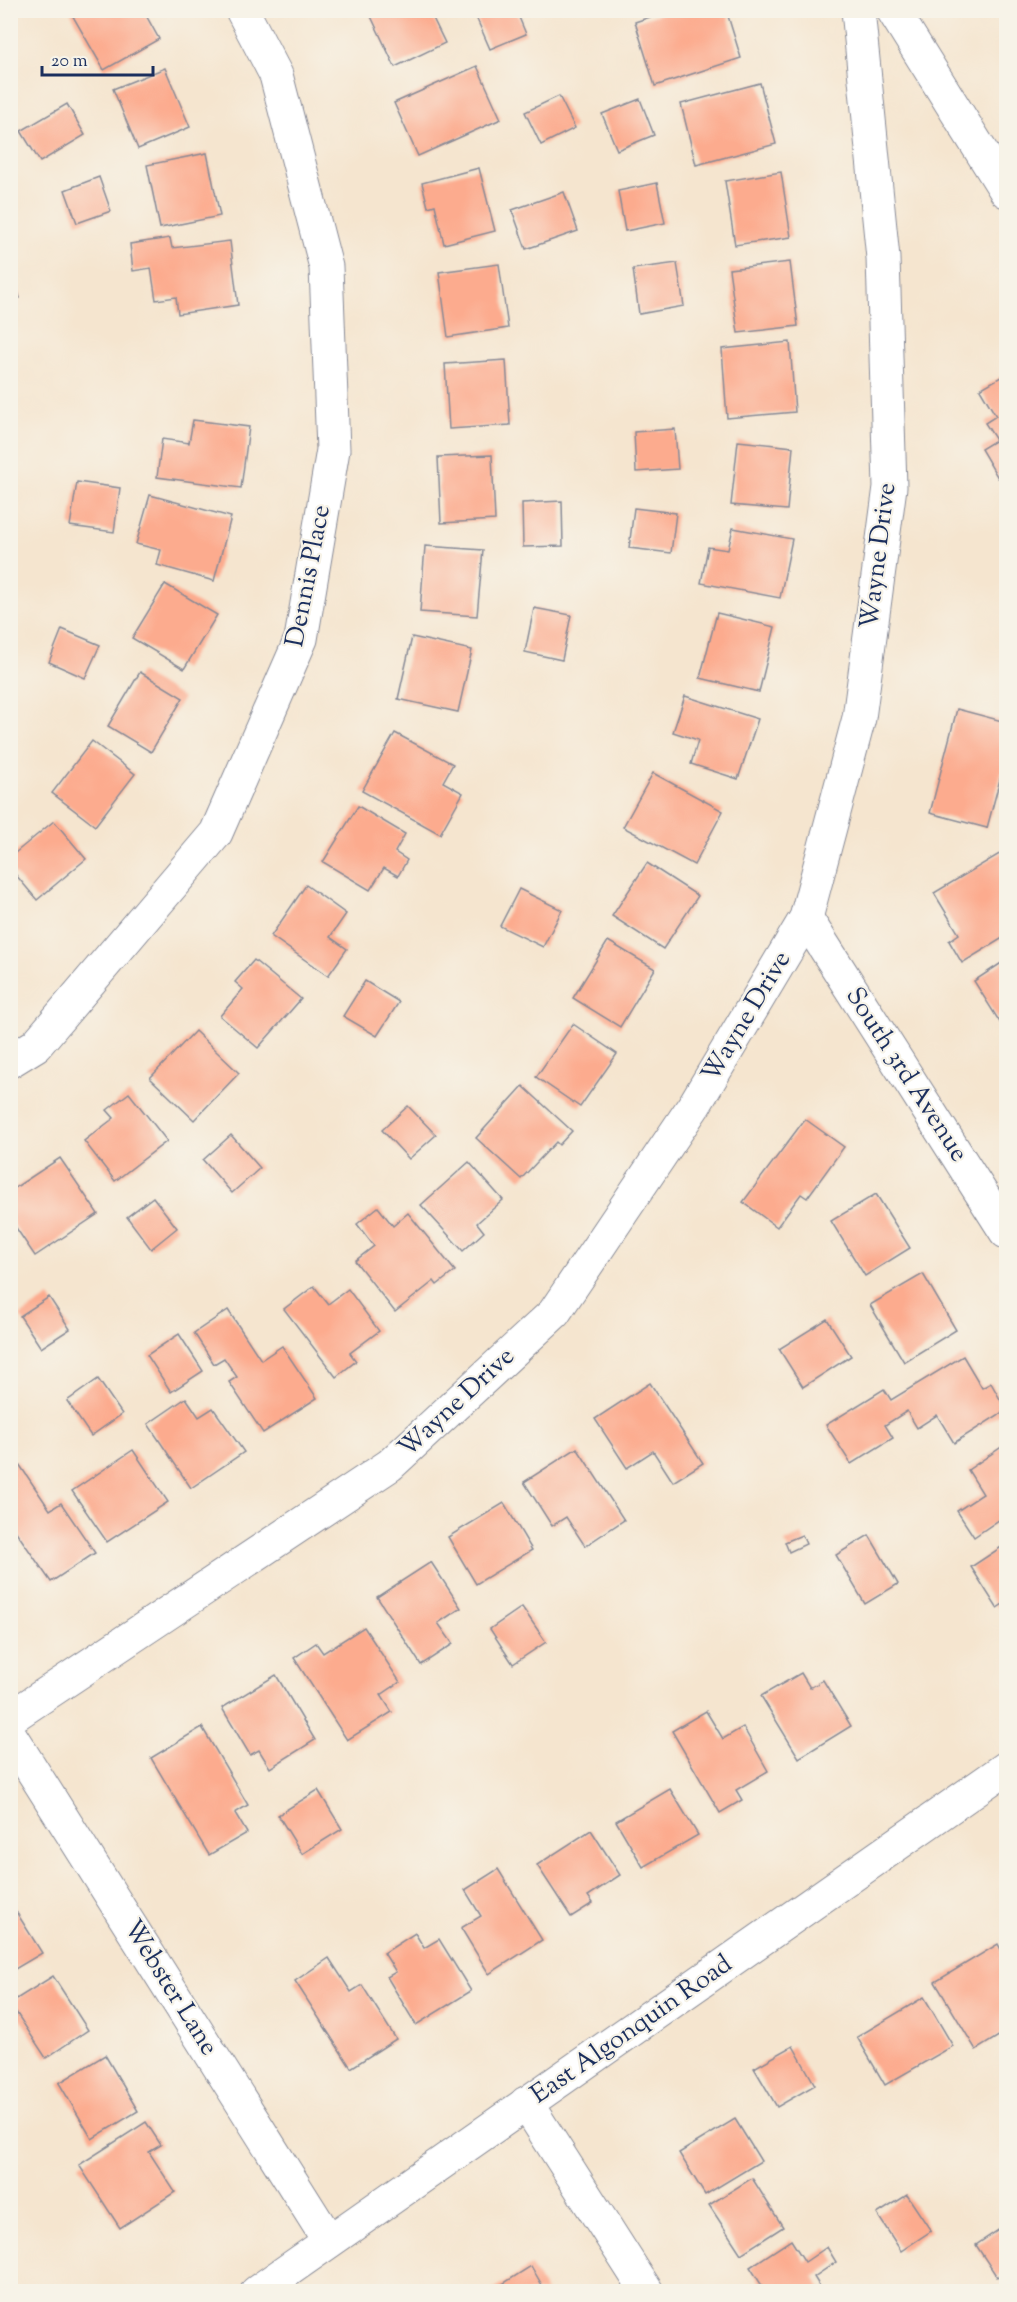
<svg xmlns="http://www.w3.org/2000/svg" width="1017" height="2302" font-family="'Sorts Mill Goudy',serif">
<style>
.building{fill:#fcab8e}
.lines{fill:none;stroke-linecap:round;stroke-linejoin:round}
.minor-casing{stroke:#888a96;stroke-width:35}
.minor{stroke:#fff;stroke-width:33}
.labels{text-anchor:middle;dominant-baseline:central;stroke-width:4.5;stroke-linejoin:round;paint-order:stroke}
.street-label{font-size:26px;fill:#1b2f5e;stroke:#f7f3e8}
</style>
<rect width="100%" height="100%" fill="#f7f3e8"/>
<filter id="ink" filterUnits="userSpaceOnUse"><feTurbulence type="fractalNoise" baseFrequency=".0167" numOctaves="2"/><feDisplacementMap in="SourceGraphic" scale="12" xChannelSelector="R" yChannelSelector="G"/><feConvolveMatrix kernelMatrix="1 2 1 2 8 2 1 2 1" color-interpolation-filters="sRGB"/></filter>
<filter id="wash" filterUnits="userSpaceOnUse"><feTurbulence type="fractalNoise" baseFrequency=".008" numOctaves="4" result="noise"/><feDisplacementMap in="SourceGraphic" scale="24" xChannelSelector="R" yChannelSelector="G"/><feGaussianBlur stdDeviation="1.35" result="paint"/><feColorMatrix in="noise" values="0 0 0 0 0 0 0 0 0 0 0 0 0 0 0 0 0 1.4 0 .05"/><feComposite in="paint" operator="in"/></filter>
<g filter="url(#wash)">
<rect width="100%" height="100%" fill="#f5e5cf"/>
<g id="blocks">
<g class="building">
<path d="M 75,10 L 143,10 L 159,39 L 104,70 L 71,13 Z"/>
<path d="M 368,10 L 429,10 L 445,43 L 395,67 Z"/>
<path d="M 492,10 L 516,10 L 526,34 L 490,49 L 476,17 Z"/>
<path d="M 671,10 L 743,10 L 728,16 L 741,58 L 655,86 L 635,22 Z"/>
<path d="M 477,66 L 501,119 L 418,156 L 394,103 Z"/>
<path d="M 165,68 L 190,127 L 138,149 L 113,89 Z"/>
<path d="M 760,83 L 776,144 L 696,165 L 681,104 Z"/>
<path d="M 559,96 L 575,128 L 541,145 L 525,112 Z"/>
<path d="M 640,99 L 654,135 L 617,150 L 602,114 Z"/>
<path d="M 67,104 L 85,135 L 40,162 L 21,131 Z"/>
<path d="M 207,153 L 220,216 L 160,228 L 147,165 Z"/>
<path d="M 479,168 L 495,231 L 444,244 L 435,205 L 428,207 L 422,183 Z"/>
<path d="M 781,172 L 791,237 L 735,245 L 725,181 Z"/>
<path d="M 99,177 L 111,211 L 77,223 L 65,190 Z"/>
<path d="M 657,183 L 665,223 L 625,231 L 618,191 Z"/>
<path d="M 564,192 L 578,231 L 526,249 L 512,210 Z"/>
<path d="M 170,238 L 172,248 L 230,241 L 238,305 L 178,314 L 176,297 L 156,300 L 151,268 L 133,271 L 130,244 Z"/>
<path d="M 790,262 L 798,326 L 738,333 L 729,269 Z"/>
<path d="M 677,263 L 684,306 L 639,314 L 633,269 Z"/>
<path d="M 499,264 L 508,328 L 448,337 L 439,272 Z"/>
<path d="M 10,268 L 20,298 L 10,301 Z"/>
<path d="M 790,342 L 795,412 L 727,418 L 722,349 Z"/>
<path d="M 506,360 L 510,425 L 449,429 L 445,364 Z"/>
<path d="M 1006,374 L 1006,472 L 998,478 L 981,449 L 996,440 L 985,423 L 996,416 L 980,389 Z"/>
<path d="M 193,420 L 249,427 L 241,488 L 157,477 L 162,439 L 189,443 Z"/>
<path d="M 675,429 L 678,469 L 636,472 L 634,432 Z"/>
<path d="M 738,441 L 793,447 L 787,510 L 731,505 Z"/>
<path d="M 492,455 L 495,520 L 441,523 L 438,457 Z"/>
<path d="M 77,482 L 120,488 L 114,532 L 70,526 Z"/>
<path d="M 150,495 L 231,517 L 214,581 L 157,565 L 161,550 L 136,544 Z"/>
<path d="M 562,501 L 563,546 L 523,547 L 522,503 Z"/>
<path d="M 634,508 L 676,513 L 671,553 L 629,548 Z"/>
<path d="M 733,528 L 792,539 L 780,598 L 701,583 L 708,547 L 728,550 Z"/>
<path d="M 425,546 L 483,550 L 477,616 L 420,612 Z"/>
<path d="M 165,584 L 217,615 L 184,669 L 132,638 Z"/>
<path d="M 534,608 L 571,615 L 562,660 L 525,652 Z"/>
<path d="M 717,613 L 775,627 L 759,692 L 700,678 Z"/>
<path d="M 62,629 L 100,645 L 85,678 L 49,662 Z"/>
<path d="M 412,637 L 472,650 L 458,712 L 398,699 Z"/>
<path d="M 140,672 L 183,698 L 151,752 L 108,726 Z"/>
<path d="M 685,696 L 758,719 L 738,779 L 691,764 L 698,740 L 673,732 Z"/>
<path d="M 957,709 L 1006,722 L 1006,757 L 987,828 L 930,813 Z"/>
<path d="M 395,733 L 453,764 L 443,782 L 463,793 L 440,834 L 362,791 Z"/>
<path d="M 92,741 L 135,774 L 95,826 L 52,793 Z"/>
<path d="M 653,773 L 723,811 L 694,865 L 623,827 Z"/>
<path d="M 358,806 L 405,834 L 395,852 L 407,860 L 398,876 L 384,868 L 370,890 L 323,862 Z"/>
<path d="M 54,821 L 86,859 L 37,900 L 10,868 L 10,857 Z"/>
<path d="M 1006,850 L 1006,936 L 962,963 L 949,941 L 959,934 L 934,893 Z"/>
<path d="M 647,863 L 698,896 L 663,949 L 612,916 Z"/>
<path d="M 306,885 L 346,914 L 330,937 L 347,949 L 328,976 L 271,936 Z"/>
<path d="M 519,889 L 562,910 L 543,947 L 500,926 Z"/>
<path d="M 608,941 L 655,969 L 620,1027 L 573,998 Z"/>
<path d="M 254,960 L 301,999 L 258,1048 L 220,1016 L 243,989 L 235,982 Z"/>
<path d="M 1006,960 L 1006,1032 L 974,981 Z"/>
<path d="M 365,981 L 399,1002 L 377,1036 L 343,1016 Z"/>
<path d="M 573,1024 L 617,1054 L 580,1107 L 536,1077 Z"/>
<path d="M 195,1031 L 239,1073 L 194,1120 L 150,1078 Z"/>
<path d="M 523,1086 L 572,1131 L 559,1145 L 556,1142 L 521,1179 L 476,1138 Z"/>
<path d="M 129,1093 L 167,1141 L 115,1181 L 84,1141 L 114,1118 L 107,1110 Z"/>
<path d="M 408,1106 L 436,1135 L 409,1159 L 382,1130 Z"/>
<path d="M 805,1119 L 844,1147 L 807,1198 L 801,1194 L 777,1227 L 743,1202 Z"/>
<path d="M 231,1135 L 260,1168 L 232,1193 L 203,1160 Z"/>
<path d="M 60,1158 L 98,1214 L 35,1256 L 10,1219 L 10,1191 Z"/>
<path d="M 469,1162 L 503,1200 L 477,1223 L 484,1232 L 463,1251 L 421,1205 Z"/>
<path d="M 876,1194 L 910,1248 L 865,1276 L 831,1221 Z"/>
<path d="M 153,1197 L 177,1228 L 151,1249 L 127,1217 Z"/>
<path d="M 378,1207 L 393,1226 L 408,1213 L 455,1271 L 437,1285 L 434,1281 L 395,1312 L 355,1261 L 374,1246 L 357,1224 Z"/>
<path d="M 923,1274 L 956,1330 L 904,1362 L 870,1305 Z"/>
<path d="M 314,1286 L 328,1304 L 348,1289 L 379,1331 L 350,1353 L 356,1361 L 336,1377 L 284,1309 Z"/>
<path d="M 49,1297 L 70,1329 L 41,1348 L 20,1316 Z"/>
<path d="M 228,1310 L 261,1360 L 282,1346 L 317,1398 L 263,1433 L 229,1382 L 237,1377 L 224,1358 L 214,1364 L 194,1333 Z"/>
<path d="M 827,1319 L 851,1356 L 803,1387 L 779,1349 Z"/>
<path d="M 179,1334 L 203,1371 L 171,1392 L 147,1355 Z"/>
<path d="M 963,1356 L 982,1388 L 991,1383 L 1006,1410 L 954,1443 L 937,1415 L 917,1428 L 907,1411 L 885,1425 L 893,1438 L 851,1464 L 826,1425 L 884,1389 L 891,1400 Z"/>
<path d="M 98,1379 L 122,1414 L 91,1436 L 67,1401 Z"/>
<path d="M 650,1383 L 703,1463 L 673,1482 L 653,1451 L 627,1468 L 595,1419 Z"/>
<path d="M 186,1398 L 199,1417 L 213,1408 L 244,1452 L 191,1488 L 148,1424 Z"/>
<path d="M 1006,1444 L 1006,1515 L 974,1537 L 957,1511 L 983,1494 L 968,1470 Z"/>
<path d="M 577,1448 L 624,1520 L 585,1546 L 566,1517 L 552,1526 L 524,1482 Z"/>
<path d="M 133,1450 L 168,1502 L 107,1542 L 72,1491 Z"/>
<path d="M 17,1461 L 50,1510 L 61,1503 L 95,1553 L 51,1582 L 10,1523 L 10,1465 Z"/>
<path d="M 504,1503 L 532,1550 L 476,1584 L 448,1537 Z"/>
<path d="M 802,1535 L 806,1544 L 789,1552 L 785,1542 Z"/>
<path d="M 869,1535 L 898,1584 L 865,1604 L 836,1555 Z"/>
<path d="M 1006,1544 L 1006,1602 L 997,1608 L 971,1567 Z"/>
<path d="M 431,1562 L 461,1608 L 438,1623 L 453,1644 L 421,1665 L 377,1597 Z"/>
<path d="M 522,1607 L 546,1642 L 513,1664 L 490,1629 Z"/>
<path d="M 364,1627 L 400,1682 L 381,1695 L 392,1712 L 347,1740 L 294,1658 L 316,1643 L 323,1653 Z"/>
<path d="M 801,1673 L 810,1688 L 823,1680 L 851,1726 L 799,1758 L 761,1696 Z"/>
<path d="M 276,1675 L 315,1740 L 270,1768 L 259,1750 L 250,1755 L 222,1708 Z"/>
<path d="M 706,1711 L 723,1739 L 743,1727 L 768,1771 L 736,1790 L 742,1800 L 720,1813 L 672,1731 Z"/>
<path d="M 202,1727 L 248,1805 L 235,1813 L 247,1833 L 209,1855 L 151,1758 Z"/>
<path d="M 670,1789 L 698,1835 L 643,1867 L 616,1821 Z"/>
<path d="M 318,1790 L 342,1829 L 302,1854 L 278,1815 Z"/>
<path d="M 591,1830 L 620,1875 L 588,1896 L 593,1903 L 571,1917 L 537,1865 Z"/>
<path d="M 498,1869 L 542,1940 L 489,1974 L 461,1928 L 481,1916 L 465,1890 Z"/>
<path d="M 10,1902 L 42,1953 L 10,1972 Z"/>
<path d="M 415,1933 L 424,1948 L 439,1939 L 471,1991 L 416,2025 L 387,1977 L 396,1972 L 384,1953 Z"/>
<path d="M 998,1944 L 1006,1959 L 1006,2034 L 1005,2032 L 976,2050 L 935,1982 Z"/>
<path d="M 329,1958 L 351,1992 L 362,1985 L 396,2039 L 351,2068 L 295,1981 Z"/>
<path d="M 53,1976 L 88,2030 L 46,2058 L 10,2003 Z"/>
<path d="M 924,1997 L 953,2046 L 885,2085 L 857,2037 Z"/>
<path d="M 793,2046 L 815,2085 L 777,2107 L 754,2068 Z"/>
<path d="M 105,2055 L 138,2111 L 92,2139 L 59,2083 Z"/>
<path d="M 735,2119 L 761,2161 L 705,2195 L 679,2153 Z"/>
<path d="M 146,2122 L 161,2145 L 149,2152 L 175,2192 L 120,2228 L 79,2165 Z"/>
<path d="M 752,2178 L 783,2227 L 741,2254 L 709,2205 Z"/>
<path d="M 907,2195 L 931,2231 L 901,2251 L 877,2214 Z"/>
<path d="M 1006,2225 L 1006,2270 L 997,2277 L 976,2245 Z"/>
<path d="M 791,2240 L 805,2262 L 827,2247 L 836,2262 L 814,2277 L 822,2290 L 819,2292 L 766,2292 L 750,2267 Z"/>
<path d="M 531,2266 L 546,2292 L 490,2292 Z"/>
</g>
</g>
</g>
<g filter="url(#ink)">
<use href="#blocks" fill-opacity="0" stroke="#888a96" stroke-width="1.5"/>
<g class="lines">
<g class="minor-casing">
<g id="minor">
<path d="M 893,10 L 1006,191"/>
<path d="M 806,918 L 1006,1232"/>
<path d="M 10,1061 L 36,1045 L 216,833 L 301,639 L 333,450 L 326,267 L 276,75 L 242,10"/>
<path d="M 10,1718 L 390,1465 L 554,1313 L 695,1104 L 806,918 L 859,718 L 890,487 L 883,258 L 858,10"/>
<path d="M 10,1735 L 329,2241"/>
<path d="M 526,2103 L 647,2292"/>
<path d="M 257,2292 L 1006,1768"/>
</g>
</g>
<use href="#minor" class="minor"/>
</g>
</g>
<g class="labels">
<g class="street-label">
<text transform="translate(879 556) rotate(-83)">Wayne Drive</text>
<text transform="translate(309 576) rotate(-79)">Dennis Place</text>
<text transform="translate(747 1017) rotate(-59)">Wayne Drive</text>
<text transform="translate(906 1075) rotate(57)">South 3rd Avenue</text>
<text transform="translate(457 1403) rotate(-43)">Wayne Drive</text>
<text transform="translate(170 1988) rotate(58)">Webster Lane</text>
<text transform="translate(632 2030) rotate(-35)">East Algonquin Road</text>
</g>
</g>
<rect width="1017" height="2302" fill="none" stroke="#f7f3e8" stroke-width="36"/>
<path d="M42 66v9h111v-9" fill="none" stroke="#1b2f5e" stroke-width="3"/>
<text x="51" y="66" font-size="18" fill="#1b2f5e" stroke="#f7f3e8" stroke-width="4.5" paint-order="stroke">20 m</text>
</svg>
